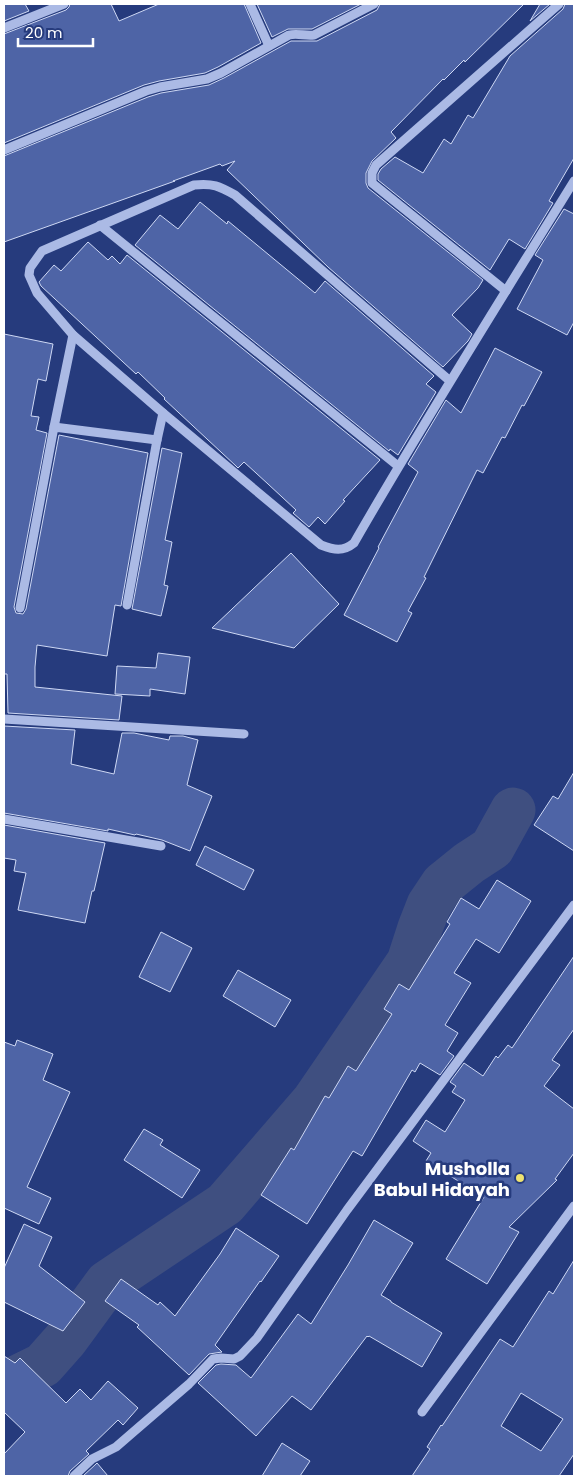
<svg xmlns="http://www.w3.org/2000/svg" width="578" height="1480" font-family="Poppins,sans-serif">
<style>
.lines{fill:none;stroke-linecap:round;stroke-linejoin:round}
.river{stroke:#3f4f80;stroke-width:45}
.building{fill:#4e64a6;stroke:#ced8f4;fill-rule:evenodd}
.minor{stroke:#abbae5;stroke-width:9}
.poi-dot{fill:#eee270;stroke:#263b7d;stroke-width:2}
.labels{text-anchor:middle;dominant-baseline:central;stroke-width:5;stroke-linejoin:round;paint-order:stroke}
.poi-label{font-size:18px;font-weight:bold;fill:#fff;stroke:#263b7d;text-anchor:end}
</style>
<rect width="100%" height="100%" fill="#263b7d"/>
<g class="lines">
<path class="river" d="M 4,1384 L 43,1365 L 66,1339 L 107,1283 L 225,1204 L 314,1101 L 409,962 L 420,928 L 429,905 L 443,884 L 469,863 L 492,848 L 513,810"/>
</g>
<g class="building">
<path d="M 4,4 L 25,4 L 29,11 L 4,21 Z"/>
<path d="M 70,4 L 111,4 L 119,21 L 159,4 L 244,4 L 261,43 L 218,67 L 205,73 L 159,81 L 144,85 L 4,143 L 4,34 L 66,10 L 69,7 Z"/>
<path d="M 257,4 L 361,4 L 312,29 L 288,29 L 272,37 Z"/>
<path d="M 380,4 L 524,4 L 465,62 L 464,60 L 444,80 L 443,79 L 391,132 L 396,138 L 372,161 L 366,173 L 366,183 L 368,188 L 483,280 L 478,288 L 452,315 L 472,334 L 468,341 L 443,367 L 328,267 L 227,170 L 235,161 L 222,166 L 220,164 L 173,181 L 175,181 L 4,242 L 4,156 L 148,97 L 161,93 L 209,85 L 224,78 L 291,41 L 317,41 L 377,10 Z"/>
<path d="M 540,4 L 550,4 L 530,21 Z"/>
<path d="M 565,4 L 574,4 L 574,158 L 549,201 L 553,203 L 525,249 L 509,239 L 490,270 L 378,180 L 378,174 L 381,169 L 395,157 L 423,173 L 444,139 L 451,144 L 468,115 L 473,118 L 510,56 L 563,9 Z"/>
<path d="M 200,202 L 227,224 L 228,221 L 315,293 L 325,281 L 434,376 L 426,384 L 436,392 L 398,455 L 390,449 L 389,451 L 135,245 L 160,215 L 178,229 Z"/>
<path d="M 564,209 L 574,214 L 574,322 L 567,335 L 517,309 L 543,260 L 535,255 Z"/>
<path d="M 88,242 L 108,260 L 112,256 L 120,264 L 127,255 L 380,460 L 343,500 L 345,501 L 325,524 L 318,517 L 309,527 L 293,513 L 296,510 L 268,484 L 244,462 L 238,468 L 236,466 L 164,399 L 165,398 L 138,372 L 136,374 L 41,286 L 39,282 L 54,265 L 61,271 Z"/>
<path d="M 4,334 L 53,344 L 46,381 L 38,379 L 31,416 L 39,417 L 36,430 L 47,433 L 14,607 L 16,613 L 23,614 L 26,609 L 59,435 L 148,453 L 121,606 L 115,605 L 107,656 L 37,645 L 35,667 L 35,687 L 122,696 L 119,720 L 8,713 L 7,674 L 4,674 Z"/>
<path d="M 495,348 L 542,372 L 524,406 L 522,405 L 505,438 L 502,437 L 483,473 L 477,470 L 424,577 L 426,578 L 408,611 L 412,613 L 397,642 L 344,615 L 379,548 L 378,547 L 418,472 L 408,464 L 446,400 L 461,413 Z"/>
<path d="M 162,448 L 182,453 L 165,540 L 172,542 L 164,585 L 168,586 L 161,616 L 132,609 Z"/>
<path d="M 291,553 L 339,604 L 294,648 L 212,628 Z"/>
<path d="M 158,653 L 190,657 L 185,694 L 150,689 L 150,696 L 115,694 L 117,666 L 156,668 Z"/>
<path d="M 4,726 L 75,730 L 71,764 L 114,774 L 122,733 L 134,733 L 169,740 L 170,736 L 183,736 L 198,740 L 187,785 L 212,796 L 190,851 L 162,840 L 136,834 L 135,835 L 108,829 L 108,831 L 4,813 Z"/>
<path d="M 574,772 L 574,851 L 534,825 L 553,796 L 558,799 Z"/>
<path d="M 4,825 L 105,843 L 94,891 L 92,891 L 85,923 L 18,910 L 26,873 L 14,871 L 16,860 L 4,858 Z"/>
<path d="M 205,846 L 254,870 L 244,890 L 196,865 Z"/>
<path d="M 497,880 L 531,901 L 499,953 L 476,939 L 454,973 L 471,983 L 445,1025 L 458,1033 L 447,1051 L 454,1056 L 440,1075 L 420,1063 L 415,1072 L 412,1070 L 362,1156 L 353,1151 L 307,1224 L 261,1195 L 291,1148 L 294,1150 L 325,1096 L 329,1098 L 348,1066 L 356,1071 L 392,1014 L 384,1009 L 399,984 L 409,990 L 450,924 L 447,922 L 461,898 L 479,909 Z"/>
<path d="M 161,932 L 192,948 L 170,992 L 139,977 Z"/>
<path d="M 574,956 L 574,1029 L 552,1060 L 560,1065 L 544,1086 L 574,1109 L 574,1153 L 555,1179 L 557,1180 L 509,1227 L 519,1232 L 487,1284 L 446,1259 L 484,1197 L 426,1161 L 431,1153 L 413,1141 L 426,1120 L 445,1132 L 465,1100 L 452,1092 L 456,1086 L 450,1082 L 464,1063 L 483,1076 L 496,1056 L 498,1058 L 508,1045 L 512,1048 Z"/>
<path d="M 238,970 L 291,1000 L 275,1027 L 223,996 Z"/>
<path d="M 17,1040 L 53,1054 L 43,1080 L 70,1092 L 27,1187 L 51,1198 L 39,1224 L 4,1208 L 4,1042 L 15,1046 Z"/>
<path d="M 144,1129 L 163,1140 L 160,1145 L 200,1170 L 182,1198 L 124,1160 Z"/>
<path d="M 374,1220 L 413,1243 L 381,1295 L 391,1301 L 391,1302 L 442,1333 L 422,1367 L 369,1336 L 368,1337 L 367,1336 L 311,1410 L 292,1396 L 256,1436 L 198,1383 L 216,1365 L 221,1364 L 236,1365 L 251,1378 L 298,1314 L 311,1324 L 348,1265 Z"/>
<path d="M 24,1224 L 52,1237 L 39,1266 L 85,1302 L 63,1331 L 4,1302 L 4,1268 Z"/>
<path d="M 236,1228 L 279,1256 L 261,1282 L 260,1281 L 215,1345 L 222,1352 L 209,1354 L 189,1375 L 137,1327 L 139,1325 L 105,1301 L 121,1279 L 158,1305 L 160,1302 L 175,1316 L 220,1254 Z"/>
<path d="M 574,1260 L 574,1454 L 559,1476 L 412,1476 L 430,1449 L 427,1447 L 441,1425 L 442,1426 L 500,1339 L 513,1347 L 549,1291 L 553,1294 ZM 521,1393 L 563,1419 L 541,1451 L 501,1426 Z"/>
<path d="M 4,1356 L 15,1363 L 20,1358 L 66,1403 L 80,1389 L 91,1400 L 108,1381 L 138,1408 L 123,1425 L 118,1420 L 86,1451 L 89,1454 L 70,1471 L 68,1476 L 4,1476 L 4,1454 L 25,1432 L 4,1412 Z"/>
<path d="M 282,1443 L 310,1461 L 300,1476 L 262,1476 Z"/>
<path d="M 97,1463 L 108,1476 L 83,1476 L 96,1464 Z"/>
</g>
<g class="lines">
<g class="minor">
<path d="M 250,4 L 269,46"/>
<path d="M 4,28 L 64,4"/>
<path d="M 4,150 L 146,91 L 160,87 L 207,79 L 221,73 L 289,35 C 297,33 305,36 314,35 L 374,4"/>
<path d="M 100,225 L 398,466"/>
<path d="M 506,291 L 372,183 L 372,173 L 376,165 L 559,4"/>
<path d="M 450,381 L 235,195 C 219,186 213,183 194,185 L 42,251 L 30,268 L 29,275 L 37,293 L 73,335 L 163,413 L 321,545 C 334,550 343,552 354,543 C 424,421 500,301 574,181"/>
<path d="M 54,427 L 73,335"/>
<path d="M 127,605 L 157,440"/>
<path d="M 20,608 L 54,427 L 157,440 L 163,413"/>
<path d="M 4,719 L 244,734"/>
<path d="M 4,819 L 161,846"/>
<path d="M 422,1412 L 574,1206"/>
<path d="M 74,1476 L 92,1459 L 116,1447 L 131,1434 L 189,1384 L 213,1359 L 221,1358 L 234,1359 L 240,1356 L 257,1338 L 347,1210 L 574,905"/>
</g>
</g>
<circle class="poi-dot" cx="520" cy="1178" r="5"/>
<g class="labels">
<g class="poi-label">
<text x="510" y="1168">Musholla<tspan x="510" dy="21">Babul Hidayah</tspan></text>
</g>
</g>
<rect width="578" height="1480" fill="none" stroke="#ffffff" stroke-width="10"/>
<path d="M18 38v8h75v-8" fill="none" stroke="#ffffff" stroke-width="2.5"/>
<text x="25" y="38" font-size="15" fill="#ffffff" stroke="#263b7d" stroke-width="4" paint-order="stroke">20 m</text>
</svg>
